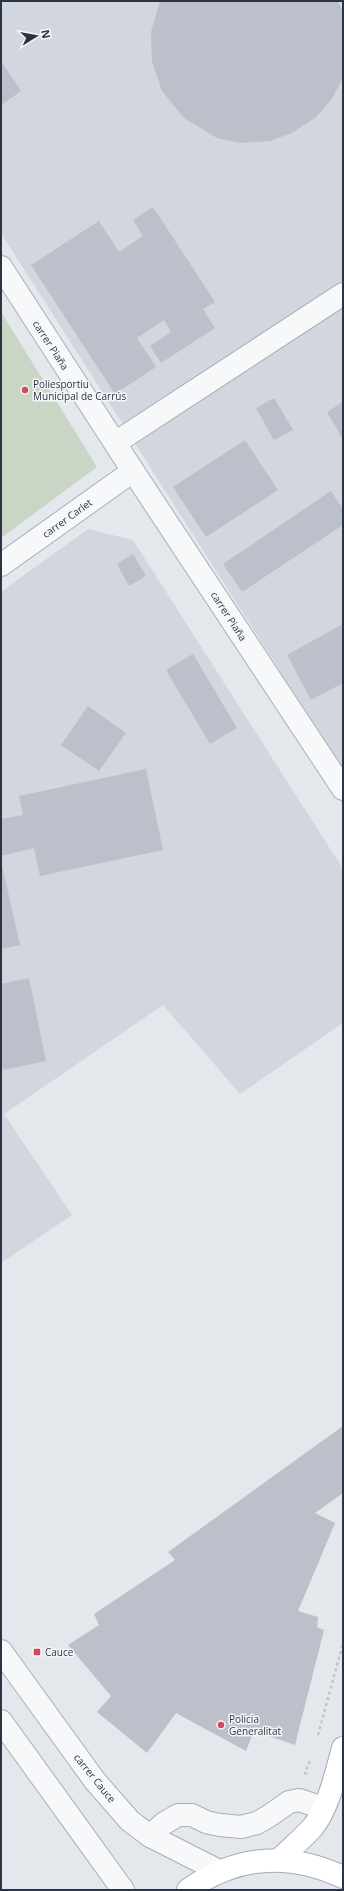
<svg xmlns="http://www.w3.org/2000/svg" width="344" height="1891" font-family="'Open Sans',sans-serif">
<style>
.built{fill:#d2d6de}
.green{fill:#c9d6c5}
.building{fill:#bbc0ca}
.lines{fill:none;stroke-linecap:round;stroke-linejoin:round}
.minor-casing{stroke:#a9aeb7;stroke-width:24}
.major-casing{stroke:#a3abb8;stroke-width:24}
.path{stroke:#c2c5cb;stroke-width:2.5;stroke-dasharray:3 3;stroke-linecap:butt}
.minor{stroke:#f7f8fa;stroke-width:22}
.major{stroke:#fff;stroke-width:22}
.poi-dot{fill:#d1495b;stroke:#f4f6f9;stroke-width:1.5}
.labels{text-anchor:middle;dominant-baseline:central;stroke-width:3;stroke-linejoin:round;paint-order:stroke}
.street-label{font-size:10px;fill:#2b3445;stroke:#f4f6f9}
.poi-label{font-size:10px;fill:#2b3445;stroke:#f4f6f9;text-anchor:start}
</style>
<rect width="100%" height="100%" fill="#e4e7ec"/>
<g class="built">
<path d="M 1,1 L 343,1 L 343,770 L 1,233 Z"/>
<path d="M 88,529 L 133,540 L 343,869 L 343,1023 L 240,1094 L 163,1005 L 4,1114 L 72,1215 L 1,1263 L 1,592 Z"/>
</g>
<path class="green" d="M 1,312 L 97,467 L 1,538 Z"/>
<g class="building">
<path d="M 160,1 L 338,1 L 343,12 L 343,73 L 342,79 L 332,99 L 316,117 L 292,133 L 270,141 L 239,143 L 217,138 L 184,118 L 162,91 L 152,62 L 151,32 Z"/>
<path d="M 1,61 L 21,91 L 1,105 Z"/>
<path d="M 153,207 L 215,302 L 203,309 L 215,328 L 161,363 L 150,346 L 171,332 L 164,320 L 137,338 L 156,367 L 115,394 L 31,265 L 99,221 L 119,252 L 143,236 L 133,220 Z"/>
<path d="M 274,398 L 293,430 L 274,440 L 256,408 Z"/>
<path d="M 343,402 L 343,440 L 327,412 Z"/>
<path d="M 245,440 L 278,490 L 206,537 L 173,487 Z"/>
<path d="M 331,491 L 343,509 L 343,525 L 242,592 L 223,564 Z"/>
<path d="M 133,554 L 146,576 L 129,586 L 117,564 Z"/>
<path d="M 343,624 L 343,683 L 311,700 L 287,655 Z"/>
<path d="M 193,654 L 237,728 L 210,744 L 166,670 Z"/>
<path d="M 88,706 L 126,733 L 99,771 L 61,745 Z"/>
<path d="M 146,769 L 163,850 L 40,876 L 34,848 L 1,856 L 1,819 L 23,815 L 19,796 Z"/>
<path d="M 1,861 L 20,945 L 1,949 Z"/>
<path d="M 29,978 L 46,1061 L 3,1070 L 1,1063 L 1,984 Z"/>
<path d="M 343,1426 L 343,1493 L 315,1513 L 335,1523 L 298,1611 L 318,1617 L 317,1627 L 324,1630 L 295,1745 L 254,1731 L 246,1751 L 176,1713 L 147,1753 L 97,1712 L 111,1696 L 68,1645 L 99,1625 L 94,1614 L 175,1560 L 168,1552 Z"/>
</g>
<g class="lines">
<g class="minor-casing">
<g id="minor">
<path d="M 1,267 L 133,471 L 343,789"/>
<path d="M 115,443 L 343,294"/>
<path d="M 1,565 L 133,471"/>
<path d="M 1,1651 L 95,1781 L 130,1821 L 150,1836 L 219,1871"/>
<path d="M 1,1721 L 123,1890"/>
<path d="M 150,1836 L 163,1824 L 178,1815 L 192,1815 L 206,1822 L 220,1825 L 241,1827 L 257,1823 L 269,1816 L 289,1802 L 299,1800 L 323,1808"/>
</g>
</g>
<g class="major-casing">
<g id="major">
<path d="M 279,1860 C 290,1849 302,1839 312,1828 C 328,1810 337,1770 343,1748"/>
<path d="M 188,1890 C 237,1855 289,1852 343,1877"/>
</g>
</g>
<g class="path">
<path d="M 318,1735 L 343,1643"/>
<path d="M 307,1774 L 305,1773 L 310,1761"/>
</g>
<use href="#minor" class="minor"/>
<use href="#major" class="major"/>
</g>
<g class="poi-dot">
<circle cx="25" cy="390" r="4"/>
<rect x="33" y="1648" width="8" height="8" rx="2"/>
<circle cx="221" cy="1725" r="4"/>
</g>
<g class="labels">
<g class="street-label">
<text transform="translate(51 345) rotate(57)">carrer Piaña</text>
<text transform="translate(67 518) rotate(-36)">carrer Carlet</text>
<text transform="translate(229 616) rotate(57)">carrer Piaña</text>
<text transform="translate(95 1778) rotate(51)">carrer Cauce</text>
</g>
<g class="poi-label">
<text x="33" y="384">Poliesportiu<tspan x="33" dy="12">Municipal de Carrús</tspan></text>
<text x="45" y="1652">Cauce</text>
<text x="229" y="1719">Policia<tspan x="229" dy="12">Generalitat</tspan></text>
</g>
</g>
<rect width="344" height="1891" fill="none" stroke="#2b3445" stroke-width="4"/>
<g transform="translate(36 36) rotate(79)" stroke="#f4f6f9" stroke-width="3" paint-order="stroke">
<path d="M0-3L7 15L0 10L-7 15Z" fill="#2b3445"/>
<text y="-6" font-size="11" font-weight="bold" text-anchor="middle" fill="#2b3445">N</text>
</g>
</svg>
